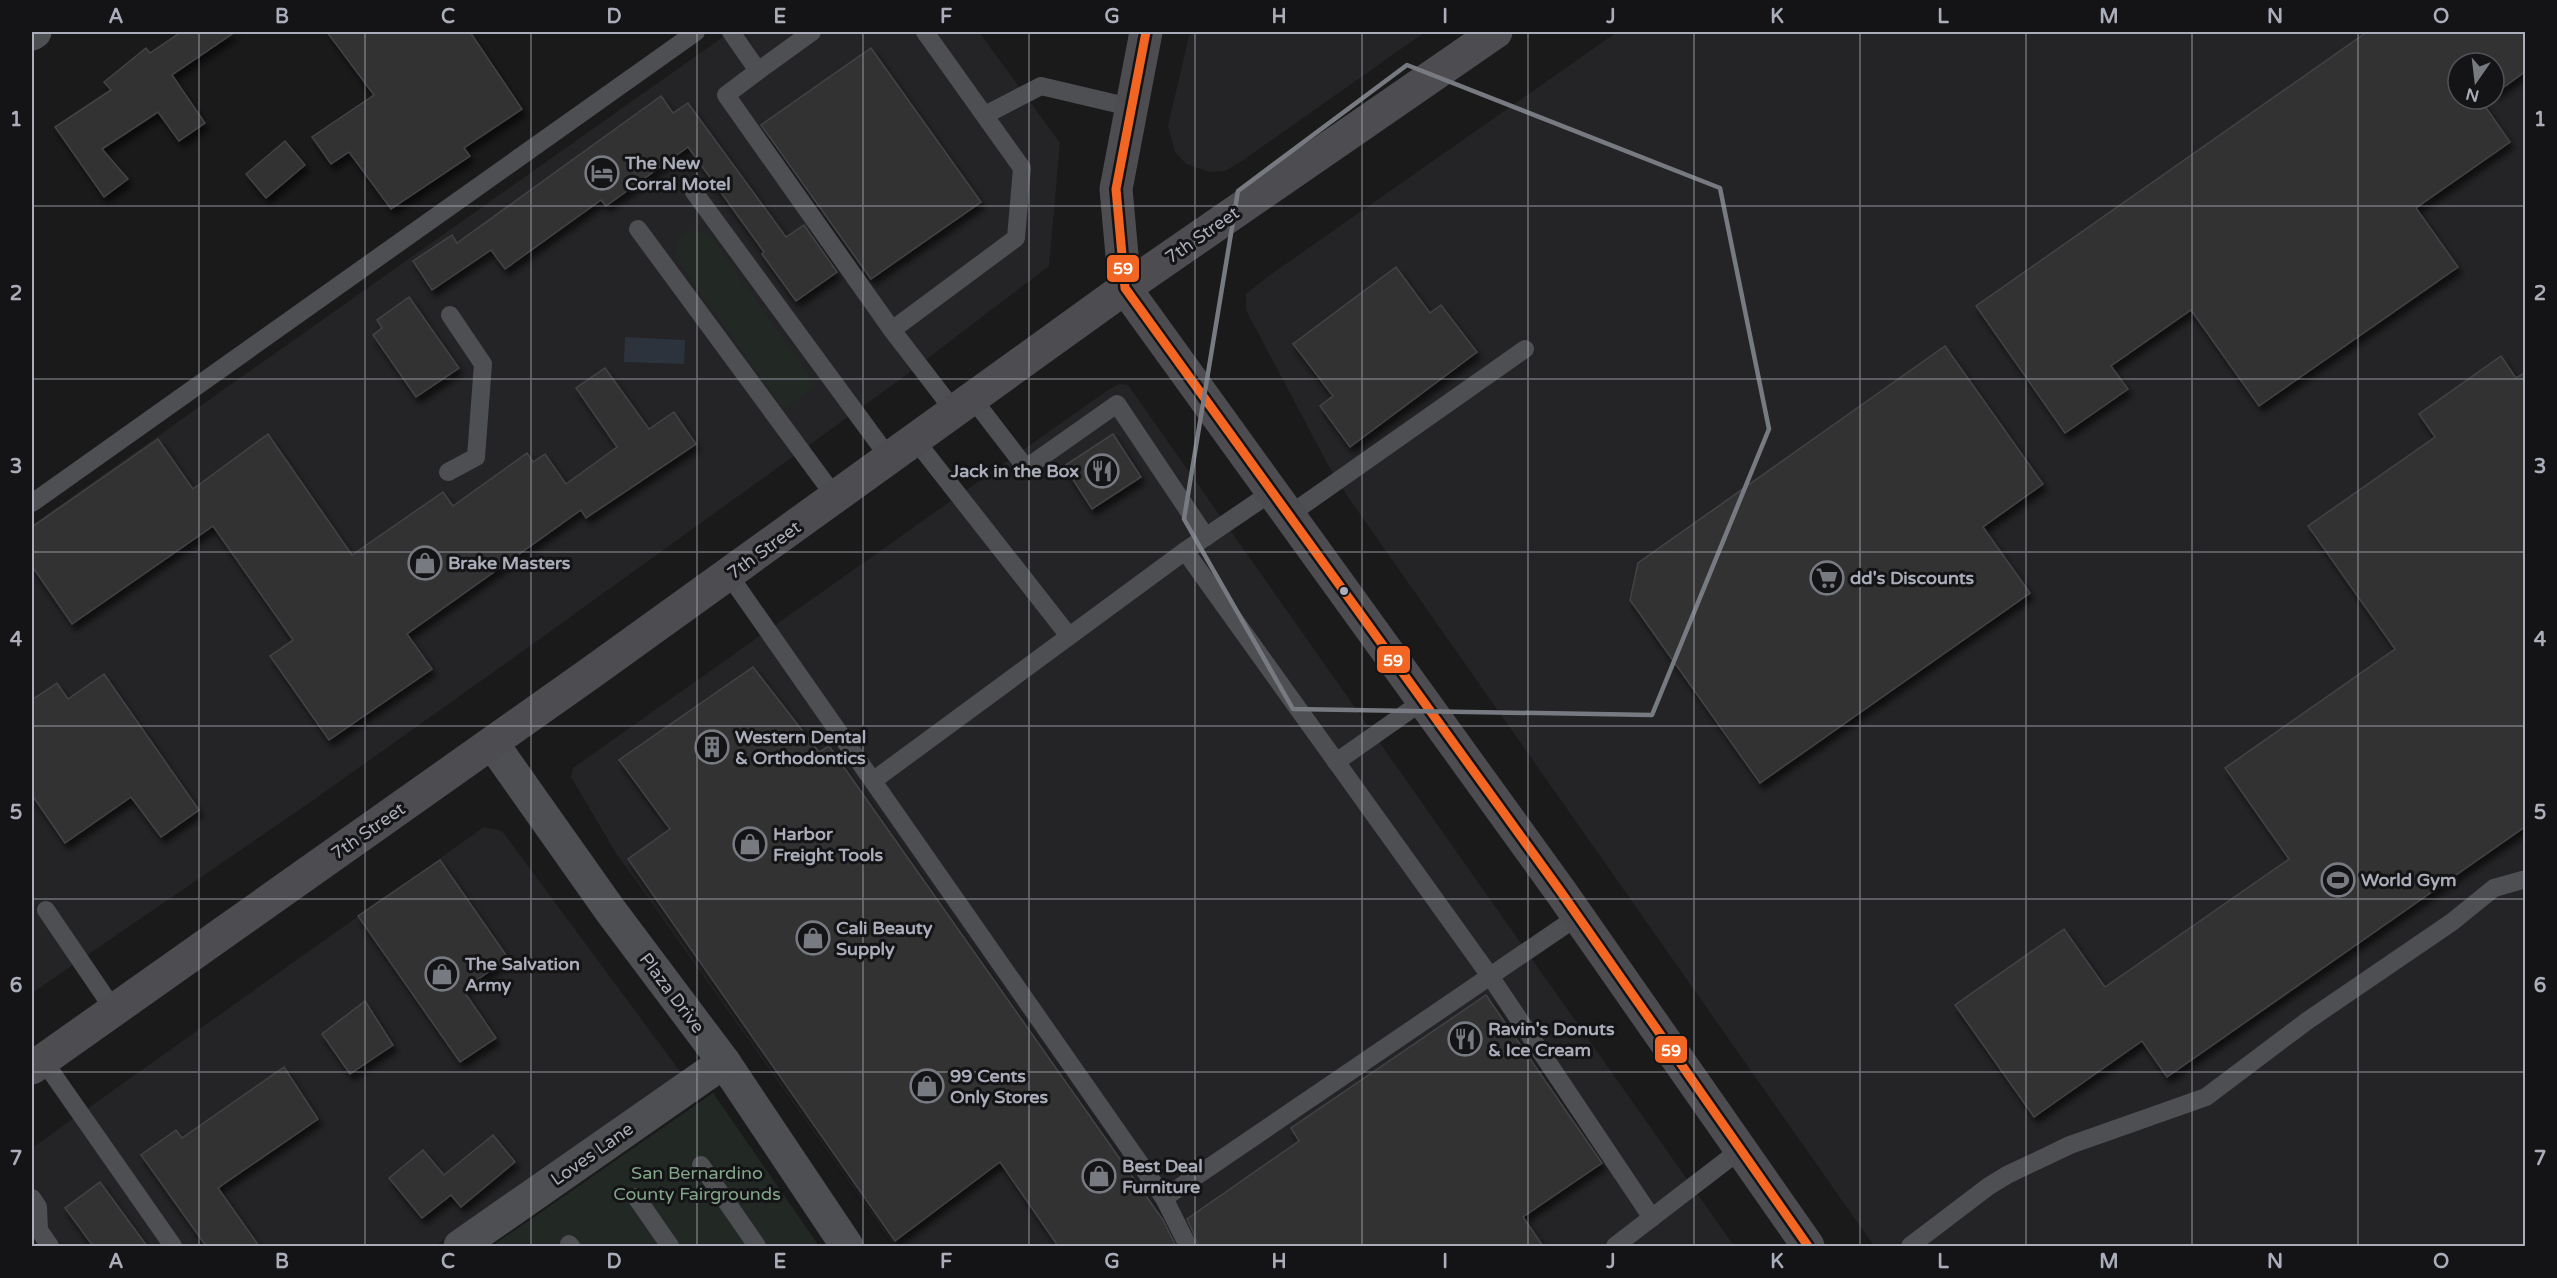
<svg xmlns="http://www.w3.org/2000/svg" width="2557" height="1278" font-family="'Varela Round',sans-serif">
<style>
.built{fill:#242426;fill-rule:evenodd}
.green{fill:#222924}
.water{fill:#2d333c}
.building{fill:#323232;stroke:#424346;stroke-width:1.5;filter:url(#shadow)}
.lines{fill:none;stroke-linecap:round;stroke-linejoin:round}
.service{stroke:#4e4f53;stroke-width:18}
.minor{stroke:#4e4f53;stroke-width:33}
.secondary{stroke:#4d4d51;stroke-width:33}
.bus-1-casing{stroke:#141416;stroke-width:14}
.bus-1{stroke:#f26522;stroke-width:9}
.marked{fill:none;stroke:#787a82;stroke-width:4.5;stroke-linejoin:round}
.grid{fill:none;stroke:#abaeba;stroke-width:1.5;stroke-opacity:0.55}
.bus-dot{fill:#abaeba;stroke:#141416;stroke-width:2}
.labels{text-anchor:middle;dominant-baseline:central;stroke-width:6;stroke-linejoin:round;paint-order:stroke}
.poi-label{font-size:18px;font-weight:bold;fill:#abaeba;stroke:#141416;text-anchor:start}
.street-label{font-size:18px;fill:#abaeba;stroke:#141416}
.park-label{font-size:18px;fill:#83a589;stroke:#141416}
.line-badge{stroke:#141416;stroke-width:2}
.badge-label{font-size:16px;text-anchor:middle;font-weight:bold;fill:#fff}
.neatline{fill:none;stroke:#abaeba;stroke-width:2}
.grid-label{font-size:20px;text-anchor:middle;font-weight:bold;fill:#abaeba}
</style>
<defs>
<filter id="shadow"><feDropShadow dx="3.5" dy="6" stdDeviation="3" flood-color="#0009"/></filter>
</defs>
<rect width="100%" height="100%" fill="#1a1a1a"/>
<g class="built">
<path d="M 730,32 L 979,32 L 1060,143 L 1049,266 L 898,381 L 523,651 L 312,801 L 32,993 L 32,525 Z"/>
<path d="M 1190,32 L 1425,32 L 1242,161 L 1225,171 L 1210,172 L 1186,164 L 1175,152 L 1168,126 Z"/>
<path d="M 1617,32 L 2525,32 L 2525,1246 L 1874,1246 L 1348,497 L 1328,465 L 1246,310 L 1246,294 L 1270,275 ZM 2458,63 L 2494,63 L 2494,99 L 2458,99 Z"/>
<path d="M 1119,384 L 1128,385 L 1734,1246 L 894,1246 L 616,853 L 571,777 L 573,768 L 1108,390 Z"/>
<path d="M 484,827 L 502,831 L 682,1074 L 435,1246 L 32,1246 L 32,1148 Z"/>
</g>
<g class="green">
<path d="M 695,230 L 710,235 L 814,383 L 812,389 L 786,408 L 780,404 L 678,261 C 674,249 677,242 685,233 Z"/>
<path d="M 713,1093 L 819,1246 L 492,1246 Z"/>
</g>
<path class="water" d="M 625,337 L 685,340 L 684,364 L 624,362 Z"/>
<g class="building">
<path d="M 181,32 L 235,32 L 172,75 L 205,123 L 179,141 L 158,112 L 102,149 L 128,179 L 104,197 L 55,127 L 111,90 L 104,82 L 146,48 L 150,53 Z"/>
<path d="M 327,32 L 470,32 L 522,109 L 464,148 L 470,156 L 391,209 L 349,152 L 331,164 L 312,137 L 374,95 Z"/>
<path d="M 2367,32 L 2526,32 L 2526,71 L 2494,94 L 2494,63 L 2458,63 L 2458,99 L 2486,99 L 2482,102 L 2510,142 L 2416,208 L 2458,267 L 2259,406 L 2191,310 L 2111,366 L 2128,389 L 2065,433 L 1976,306 Z"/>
<path d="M 871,48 L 981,202 L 871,279 L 761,125 Z"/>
<path d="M 661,96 L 673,113 L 688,103 L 786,237 L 804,225 L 837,272 L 796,301 L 762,254 L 764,252 L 688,147 L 606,206 L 601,200 L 505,269 L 491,250 L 432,290 L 413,261 L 452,235 L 457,243 Z"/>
<path d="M 285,141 L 305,165 L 266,198 L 246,174 Z"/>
<path d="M 1396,267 L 1430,313 L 1441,305 L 1477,352 L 1350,447 L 1320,406 L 1333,396 L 1293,344 Z"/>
<path d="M 409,297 L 459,368 L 416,397 L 373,335 L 382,328 L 377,320 Z"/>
<path d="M 1945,346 L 2043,484 L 1983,527 L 2030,593 L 1760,783 L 1630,600 L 1638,563 Z"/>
<path d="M 2501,356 L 2516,378 L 2526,372 L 2526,826 L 2167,1077 L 2142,1041 L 2034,1117 L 1955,1005 L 2064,929 L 2105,987 L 2289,859 L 2225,768 L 2395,649 L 2308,526 L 2435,437 L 2419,414 Z"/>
<path d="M 605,368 L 649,429 L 674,412 L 696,444 L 586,518 L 581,510 L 407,634 L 432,669 L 329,740 L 270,656 L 293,640 L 213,526 L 72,624 L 32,566 L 32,527 L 158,439 L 193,489 L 268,434 L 352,555 L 443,492 L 453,506 L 527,453 L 533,462 L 545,454 L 566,484 L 617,447 L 576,388 Z"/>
<path d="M 1113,434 L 1141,477 L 1092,509 L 1064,466 Z"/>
<path d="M 753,667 L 819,752 L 829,746 L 1163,1220 L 1176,1246 L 1058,1246 L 1000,1162 L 895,1241 L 628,859 L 670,829 L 619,760 Z"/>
<path d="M 104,674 L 199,810 L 161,837 L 131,797 L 65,843 L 32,795 L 32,700 L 57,683 L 68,699 Z"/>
<path d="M 440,860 L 508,958 L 463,990 L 496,1038 L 460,1062 L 358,916 Z"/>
<path d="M 1486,995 L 1602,1163 L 1523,1217 L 1543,1246 L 1199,1246 L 1187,1219 L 1299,1141 L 1291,1128 Z"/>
<path d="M 365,1001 L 393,1045 L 350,1074 L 322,1034 Z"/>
<path d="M 284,1067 L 318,1119 L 218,1188 L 259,1246 L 206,1246 L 141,1155 L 176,1130 L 182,1138 Z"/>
<path d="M 493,1135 L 515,1162 L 461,1207 L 451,1195 L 422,1218 L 389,1178 L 423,1150 L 444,1175 Z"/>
<path d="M 100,1182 L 147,1246 L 93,1246 L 65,1208 Z"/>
</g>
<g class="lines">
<g class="service">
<path d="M 731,32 L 758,71 L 726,95 L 892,330 L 955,412"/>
<path d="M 758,71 L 812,32"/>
<path d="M 985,115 L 1041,86 L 1130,107"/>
<path d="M 694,192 L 890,459"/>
<path d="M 638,229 L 836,498"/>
<path d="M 892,330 L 1016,238 L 1022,168 L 925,32"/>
<path d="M 973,399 L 1026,468 L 1117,404 L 1206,537"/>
<path d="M 916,441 L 1069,636"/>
<path d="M 448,472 L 476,457 L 483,364 L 450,315"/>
<path d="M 32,503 L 696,32"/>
<path d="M 1289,515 L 1525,349"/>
<path d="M 1185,551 L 1490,976 L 1652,1218"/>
<path d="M 729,575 L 1164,1198 L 1577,917"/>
<path d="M 1336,762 L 1423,701"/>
<path d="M 874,780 L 1185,551 L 1272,492"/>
<path d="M 46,910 L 114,1010"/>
<path d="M 43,1060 L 173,1246"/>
<path d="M 701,1165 L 757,1246"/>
<path d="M 636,1197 L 670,1246"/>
<path d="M 32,1198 L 38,1207 L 39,1230 L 50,1246"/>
<path d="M 1164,1198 L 1188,1246"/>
<path d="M 569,1244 L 571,1246"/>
<path d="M 1615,1246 L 1740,1150"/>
<path d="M 1910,1246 L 1989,1186 L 2007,1175 L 2070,1145 L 2206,1097 L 2307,1021 L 2452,922 L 2494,888 L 2526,879"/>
</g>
<g class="minor">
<path d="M 32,34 L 35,32"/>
<path d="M 492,743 L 610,910 L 724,1062 L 847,1246"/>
<path d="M 460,1246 L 724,1062"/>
</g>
<g class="secondary">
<path d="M 1146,32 L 1116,189 L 1125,288 L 1561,892 L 1808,1246"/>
<path d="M 32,1068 L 592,672 L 1125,288 L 1496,32"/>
</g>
<g class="bus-1-casing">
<path id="bus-1" d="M 1146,32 L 1116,189 L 1125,288 L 1561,892 L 1808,1246"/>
</g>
<use href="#bus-1" class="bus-1"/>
</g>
<path class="marked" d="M 1407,65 L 1720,188 L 1769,429 L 1652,715 L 1293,709 L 1184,519 L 1238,191 Z"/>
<path class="grid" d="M 199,32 L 199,1246M 365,32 L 365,1246M 531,32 L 531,1246M 697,32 L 697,1246M 863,32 L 863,1246M 1029,32 L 1029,1246M 1195,32 L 1195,1246M 1362,32 L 1362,1246M 1528,32 L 1528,1246M 1694,32 L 1694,1246M 1860,32 L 1860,1246M 2026,32 L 2026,1246M 2192,32 L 2192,1246M 2358,32 L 2358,1246M 32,206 L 2526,206M 32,379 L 2526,379M 32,552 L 2526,552M 32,726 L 2526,726M 32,899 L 2526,899M 32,1072 L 2526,1072"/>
<defs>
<g id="hotel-ring" transform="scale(1.725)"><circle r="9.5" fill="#141416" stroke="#787a82" stroke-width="1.5"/><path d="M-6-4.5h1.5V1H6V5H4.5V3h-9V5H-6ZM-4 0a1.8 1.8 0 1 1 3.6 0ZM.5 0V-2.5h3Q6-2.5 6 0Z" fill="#787a82"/></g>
<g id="restaurant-ring" transform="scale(1.725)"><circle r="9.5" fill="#141416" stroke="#787a82" stroke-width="1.5"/><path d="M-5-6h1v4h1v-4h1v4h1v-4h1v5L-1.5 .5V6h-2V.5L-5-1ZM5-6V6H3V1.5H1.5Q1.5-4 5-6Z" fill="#787a82"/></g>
<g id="shop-ring" transform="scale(1.725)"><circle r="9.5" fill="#141416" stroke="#787a82" stroke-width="1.5"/><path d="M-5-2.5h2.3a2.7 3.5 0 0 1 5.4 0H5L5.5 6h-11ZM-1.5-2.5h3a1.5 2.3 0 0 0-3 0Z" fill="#787a82"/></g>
<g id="supermarket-ring" transform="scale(1.725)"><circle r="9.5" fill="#141416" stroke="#787a82" stroke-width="1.5"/><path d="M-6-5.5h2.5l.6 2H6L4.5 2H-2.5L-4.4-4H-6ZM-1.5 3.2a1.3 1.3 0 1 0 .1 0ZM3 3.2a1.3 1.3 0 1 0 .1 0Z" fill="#787a82"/></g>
<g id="building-ring" transform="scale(1.725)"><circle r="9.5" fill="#141416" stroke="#787a82" stroke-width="1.5"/><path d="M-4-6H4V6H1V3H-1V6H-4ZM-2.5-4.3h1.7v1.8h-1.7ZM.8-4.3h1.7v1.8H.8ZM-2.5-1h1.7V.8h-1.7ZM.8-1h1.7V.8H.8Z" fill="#787a82"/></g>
<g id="stadium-ring" transform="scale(1.725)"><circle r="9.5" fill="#141416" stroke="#787a82" stroke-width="1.5"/><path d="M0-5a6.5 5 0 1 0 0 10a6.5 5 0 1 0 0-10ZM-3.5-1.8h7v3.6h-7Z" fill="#787a82"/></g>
</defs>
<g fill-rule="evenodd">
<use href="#hotel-ring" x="602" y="173"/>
<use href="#restaurant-ring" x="1102" y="471"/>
<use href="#shop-ring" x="425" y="563"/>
<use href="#supermarket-ring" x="1827" y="578"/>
<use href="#building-ring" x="712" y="747"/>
<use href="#shop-ring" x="750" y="844"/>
<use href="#stadium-ring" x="2338" y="880"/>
<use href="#shop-ring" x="813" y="938"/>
<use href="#shop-ring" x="442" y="974"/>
<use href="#restaurant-ring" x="1465" y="1039"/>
<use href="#shop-ring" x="927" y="1086"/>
<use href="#shop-ring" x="1099" y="1176"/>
</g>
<circle class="bus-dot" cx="1344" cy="591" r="5"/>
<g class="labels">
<g class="poi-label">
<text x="625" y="163">The New<tspan x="625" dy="21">Corral Motel</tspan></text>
<text x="1079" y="471" text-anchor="end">Jack in the Box</text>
<text x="448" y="563">Brake Masters</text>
<text x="1850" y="578">dd's Discounts</text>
<text x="735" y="737">Western Dental<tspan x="735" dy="21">&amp; Orthodontics</tspan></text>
<text x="773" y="834">Harbor<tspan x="773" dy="21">Freight Tools</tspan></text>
<text x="2361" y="880">World Gym</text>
<text x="836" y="928">Cali Beauty<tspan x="836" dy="21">Supply</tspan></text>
<text x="465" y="964">The Salvation<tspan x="465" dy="21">Army</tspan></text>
<text x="1488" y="1029">Ravin's Donuts<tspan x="1488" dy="21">&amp; Ice Cream</tspan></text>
<text x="950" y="1076">99 Cents<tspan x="950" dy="21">Only Stores</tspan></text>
<text x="1122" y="1166">Best Deal<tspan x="1122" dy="21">Furniture</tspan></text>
</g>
<g class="street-label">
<text transform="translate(1202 235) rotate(-35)">7th Street</text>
<text transform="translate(764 550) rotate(-36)">7th Street</text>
<text transform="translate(368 831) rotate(-35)">7th Street</text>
<text transform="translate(672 993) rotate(53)">Plaza Drive</text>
<text transform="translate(592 1154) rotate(-35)">Loves Lane</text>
</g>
<g class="park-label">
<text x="697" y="1173">San Bernardino<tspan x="697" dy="21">County Fairgrounds</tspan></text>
</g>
</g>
<g class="line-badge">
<rect x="1106" y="254" width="34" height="29" rx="6" fill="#f26522"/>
<rect x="1376" y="645" width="35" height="29" rx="6" fill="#f26522"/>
<rect x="1654" y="1035" width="34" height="29" rx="6" fill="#f26522"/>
</g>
<g class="badge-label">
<text x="1123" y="274">59</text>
<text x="1393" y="666">59</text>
<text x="1671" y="1056">59</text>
</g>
<rect width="2557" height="1278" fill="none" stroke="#141416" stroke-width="66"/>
<g transform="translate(2476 81) rotate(194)"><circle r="28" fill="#141416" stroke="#505258" stroke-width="1.5"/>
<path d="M0-4.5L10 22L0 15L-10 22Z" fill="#787a82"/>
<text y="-9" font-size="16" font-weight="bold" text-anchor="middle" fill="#abaeba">N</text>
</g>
<rect x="33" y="33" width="2491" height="1212" class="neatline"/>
<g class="grid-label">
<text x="116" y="23">A</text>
<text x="282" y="23">B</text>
<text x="448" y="23">C</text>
<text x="614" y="23">D</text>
<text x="780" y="23">E</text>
<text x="946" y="23">F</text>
<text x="1112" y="23">G</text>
<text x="1279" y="23">H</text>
<text x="1445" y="23">I</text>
<text x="1611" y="23">J</text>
<text x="1777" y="23">K</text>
<text x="1943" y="23">L</text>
<text x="2109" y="23">M</text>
<text x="2275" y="23">N</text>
<text x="2441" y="23">O</text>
<text x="16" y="126">1</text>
<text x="2540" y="126">1</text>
<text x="16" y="300">2</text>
<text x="2540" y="300">2</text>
<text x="16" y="473">3</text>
<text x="2540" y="473">3</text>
<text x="16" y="646">4</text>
<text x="2540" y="646">4</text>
<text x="16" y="819">5</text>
<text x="2540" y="819">5</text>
<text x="16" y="992">6</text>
<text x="2540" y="992">6</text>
<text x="16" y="1165">7</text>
<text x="2540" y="1165">7</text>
<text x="116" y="1268">A</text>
<text x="282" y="1268">B</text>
<text x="448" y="1268">C</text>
<text x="614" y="1268">D</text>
<text x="780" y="1268">E</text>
<text x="946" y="1268">F</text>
<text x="1112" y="1268">G</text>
<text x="1279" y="1268">H</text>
<text x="1445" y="1268">I</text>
<text x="1611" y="1268">J</text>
<text x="1777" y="1268">K</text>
<text x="1943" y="1268">L</text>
<text x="2109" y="1268">M</text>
<text x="2275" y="1268">N</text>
<text x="2441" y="1268">O</text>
</g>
</svg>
